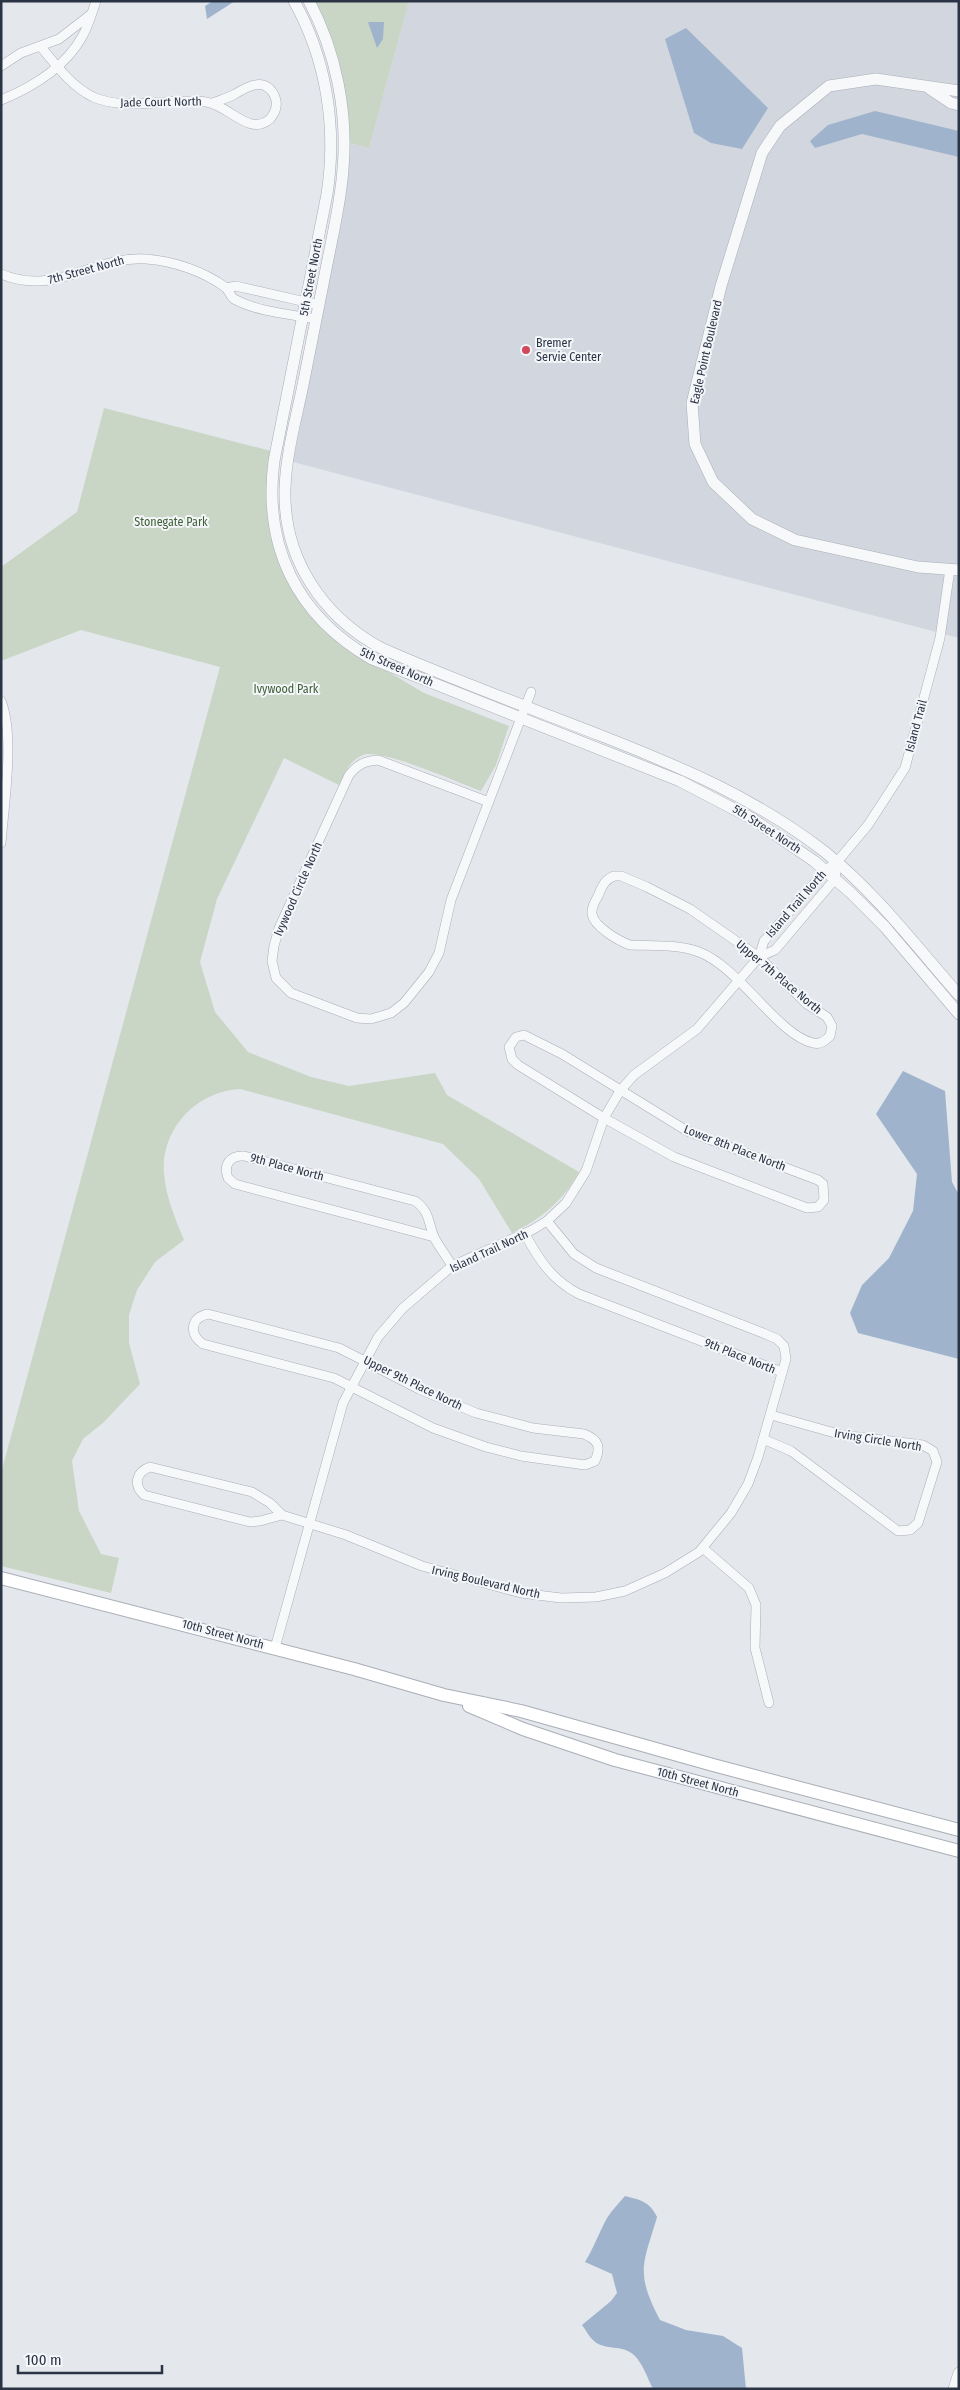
<svg xmlns="http://www.w3.org/2000/svg" width="960" height="2390" font-family="'Fira Sans Condensed',sans-serif">
<style>
.built{fill:#d2d6de}
.green{fill:#c9d6c5}
.water{fill:#9fb4cc}
.lines{fill:none;stroke-linecap:round;stroke-linejoin:round}
.minor-casing{stroke:#a9aeb7;stroke-width:10}
.tertiary-casing{stroke:#a9aeb7;stroke-width:12}
.secondary-casing{stroke:#a9aeb7;stroke-width:14}
.minor{stroke:#f7f8fa;stroke-width:9}
.tertiary{stroke:#f7f8fa;stroke-width:11}
.secondary{stroke:#fff;stroke-width:12}
.poi-dot{fill:#d1495b;stroke:#f4f6f9;stroke-width:2}
.labels{text-anchor:middle;dominant-baseline:central;stroke-width:4;stroke-linejoin:round;paint-order:stroke}
.street-label{font-size:12px;fill:#2b3445;stroke:#f4f6f9}
.poi-label{font-size:12px;fill:#2b3445;stroke:#f4f6f9;text-anchor:start}
.park-label{font-size:12px;fill:#3f6138;stroke:#f4f6f9}
</style>
<rect width="100%" height="100%" fill="#e4e7ec"/>
<path class="built" d="M 409,1 L 959,1 L 959,638 L 293,462 L 345,197 L 349,143 L 369,148 Z"/>
<g class="green">
<path d="M 314,1 L 409,1 L 369,148 L 349,143 Z"/>
<path d="M 104,408 L 271,451 L 266,499 L 269,523 L 283,572 L 299,600 L 310,616 L 333,639 L 424,693 L 509,726 L 496,765 L 481,791 C 459,783 381,748 363,755 C 349,761 345,773 339,785 L 284,758 L 217,899 L 200,962 L 215,1012 L 248,1052 L 311,1077 L 349,1086 L 435,1073 L 447,1095 L 579,1172 C 563,1201 541,1219 512,1233 L 479,1179 L 443,1144 L 240,1089 C 197,1091 160,1129 164,1174 C 166,1197 175,1218 184,1240 L 155,1262 L 137,1290 L 129,1315 L 129,1343 L 140,1384 L 104,1422 L 83,1439 L 72,1461 L 79,1511 L 101,1554 L 119,1558 L 111,1593 L 1,1566 L 1,1473 L 220,667 L 81,630 L 1,661 L 1,567 L 77,512 Z"/>
</g>
<g class="water">
<path d="M 213,1 L 235,1 L 207,19 L 205,6 Z"/>
<path d="M 368,22 L 384,22 L 383,39 L 377,48 Z"/>
<path d="M 686,28 L 768,108 L 742,149 L 711,143 L 694,133 L 665,39 Z"/>
<path d="M 875,111 L 959,131 L 959,157 L 862,134 L 815,148 L 810,141 L 828,125 Z"/>
<path d="M 903,1071 L 945,1091 L 952,1182 L 959,1195 L 959,1359 L 858,1333 L 850,1313 L 862,1285 L 889,1258 L 913,1211 L 917,1174 L 876,1114 Z"/>
<path d="M 625,2196 C 641,2200 650,2202 657,2217 C 643,2265 635,2272 660,2320 L 686,2330 L 723,2336 L 742,2348 L 746,2389 L 653,2389 C 647,2377 643,2364 634,2355 C 622,2344 605,2351 594,2341 C 589,2337 586,2330 582,2325 L 611,2301 L 617,2293 L 612,2274 L 585,2262 C 594,2247 599,2233 607,2218 C 612,2210 619,2203 625,2196 Z"/>
</g>
<g class="lines">
<g class="minor-casing">
<g id="minor">
<path d="M 41,47 C 56,65 71,86 93,97 C 128,112 169,97 206,102 C 229,105 249,137 270,119 C 275,113 278,105 275,97 C 266,76 248,86 235,94 C 228,98 220,100 213,103"/>
<path d="M 1,66 L 21,53 L 59,39 L 90,15"/>
<path d="M 1,100 C 33,87 65,67 82,37 C 88,27 92,13 96,1"/>
<path d="M 1,274 C 55,297 93,256 146,259 C 173,261 203,271 225,287 C 229,290 230,296 234,299 C 258,312 289,314 316,319"/>
<path d="M 226,288 L 236,286 L 319,305"/>
<path d="M 1,701 C 15,735 4,805 1,843"/>
<path d="M 489,802 L 378,760 C 365,761 358,764 349,775 L 279,928 L 274,946 L 272,961 L 276,978 L 291,993 L 357,1018 L 371,1019 L 391,1013 L 404,1003 L 429,972 L 439,953 L 451,900 L 531,692"/>
<path d="M 614,876 L 621,876 L 647,887 L 690,909 L 759,957 L 807,1004 L 827,1017 L 832,1026 L 830,1036 C 825,1041 820,1045 813,1043 C 779,1036 738,966 699,952 C 679,944 652,946 630,945 C 619,941 594,927 592,914 C 591,908 595,901 598,896 C 602,887 604,880 614,876 Z"/>
<path d="M 759,957 L 764,941 L 826,870 L 837,862 L 868,825 L 905,768 L 940,638 L 950,569"/>
<path d="M 524,1035 L 562,1054 L 687,1131 L 818,1180 L 823,1184 L 824,1200 L 818,1207 L 807,1208 L 674,1157 L 604,1118 L 518,1065 L 512,1059 L 509,1047 L 516,1037 Z"/>
<path d="M 525,1234 C 539,1260 552,1280 579,1294 L 782,1372"/>
<path d="M 434,1237 L 235,1184 L 228,1178 C 223,1165 230,1155 244,1156 L 415,1201 C 431,1212 428,1225 435,1239 C 440,1248 447,1257 452,1266"/>
<path d="M 208,1314 L 339,1348 L 419,1389 L 476,1413 L 533,1428 L 584,1434 C 599,1440 601,1447 595,1461 L 585,1465 L 521,1456 L 486,1447 L 433,1428 L 334,1378 L 203,1344 C 189,1334 190,1318 208,1314 Z"/>
<path d="M 763,1439 L 791,1451 L 898,1531 L 910,1530 L 918,1523 L 937,1462 L 933,1451 L 923,1445 L 842,1435 L 771,1415"/>
<path d="M 282,1515 L 260,1521 L 250,1522 L 144,1495 C 133,1485 136,1472 150,1467 L 252,1492 L 270,1503 L 282,1515 L 346,1535 L 422,1566 L 521,1593 L 561,1598 L 596,1597 L 625,1591 L 665,1573 L 699,1552 L 731,1513 L 748,1484 L 758,1457 L 786,1359 L 784,1346 L 777,1339 L 763,1333 L 596,1268 L 574,1254 L 547,1221"/>
<path d="M 704,1549 L 749,1588 L 756,1605 L 755,1648 L 769,1703"/>
<path d="M 275,1648 L 343,1403 L 378,1337 L 403,1308 L 452,1266 L 532,1230 L 547,1221 L 566,1203 L 586,1171 L 604,1118 L 620,1091 L 634,1075 L 697,1029 L 759,957 L 775,950 L 835,879 L 837,862"/>
</g>
</g>
<g class="tertiary-casing">
<g id="tertiary">
<path d="M 294,1 C 327,60 337,128 327,194 L 274,461 C 263,547 297,616 372,659 L 680,781 L 751,818 L 814,861 L 851,893 L 885,927 L 959,1014"/>
<path d="M 309,1 C 336,52 348,112 343,169 C 341,199 334,229 328,259 C 320,301 311,343 303,385 C 296,419 286,454 285,489 C 283,558 322,616 381,648 C 453,680 528,707 602,736 C 681,767 757,799 825,852 C 878,895 914,944 959,995"/>
<path d="M 930,89 L 951,103 L 959,105"/>
<path d="M 959,91 L 876,79 L 829,86 L 780,126 L 762,153 L 721,286 L 692,403 L 695,444 L 713,482 L 752,519 L 795,540 L 918,567 L 959,570"/>
<path d="M 954,2389 L 959,2373"/>
</g>
</g>
<g class="secondary-casing">
<g id="secondary">
<path d="M 1,1578 L 354,1669 L 444,1695 L 521,1711 L 713,1765 L 959,1830"/>
<path d="M 469,1706 L 523,1729 L 615,1760 L 959,1851"/>
</g>
</g>
<use href="#minor" class="minor"/>
<use href="#tertiary" class="tertiary"/>
<use href="#secondary" class="secondary"/>
</g>
<circle class="poi-dot" cx="526" cy="350" r="5"/>
<g class="labels">
<g class="street-label">
<text transform="translate(161 102) rotate(-1)">Jade Court North</text>
<text transform="translate(86 270) rotate(-15)">7th Street North</text>
<text transform="translate(311 277) rotate(-79)">5th Street North</text>
<text transform="translate(706 352) rotate(-77)">Eagle Point Boulevard</text>
<text transform="translate(397 667) rotate(24)">5th Street North</text>
<text transform="translate(916 726) rotate(-75)">Island Trail</text>
<text transform="translate(767 829) rotate(33)">5th Street North</text>
<text transform="translate(298 889) rotate(-66)">Ivywood Circle North</text>
<text transform="translate(796 904) rotate(-49)">Island Trail North</text>
<text transform="translate(779 977) rotate(40)">Upper 7th Place North</text>
<text transform="translate(735 1148) rotate(21)">Lower 8th Place North</text>
<text transform="translate(287 1167) rotate(15)">9th Place North</text>
<text transform="translate(489 1251) rotate(-25)">Island Trail North</text>
<text transform="translate(740 1356) rotate(22)">9th Place North</text>
<text transform="translate(413 1383) rotate(26)">Upper 9th Place North</text>
<text transform="translate(878 1440) rotate(9)">Irving Circle North</text>
<text transform="translate(486 1582) rotate(13)">Irving Boulevard North</text>
<text transform="translate(223 1634) rotate(15)">10th Street North</text>
<text transform="translate(698 1782) rotate(15)">10th Street North</text>
</g>
<g class="poi-label">
<text x="536" y="343">Bremer<tspan x="536" dy="14">Servie Center</tspan></text>
</g>
<g class="park-label">
<text x="171" y="522">Stonegate Park</text>
<text x="286" y="689">Ivywood Park</text>
</g>
</g>
<rect width="960" height="2390" fill="none" stroke="#2b3445" stroke-width="5"/>
<path d="M18 2365v8h144v-8" fill="none" stroke="#2b3445" stroke-width="2.5"/>
<text x="25" y="2365" font-size="15" fill="#2b3445" stroke="#f4f6f9" stroke-width="4" paint-order="stroke">100 m</text>
</svg>
